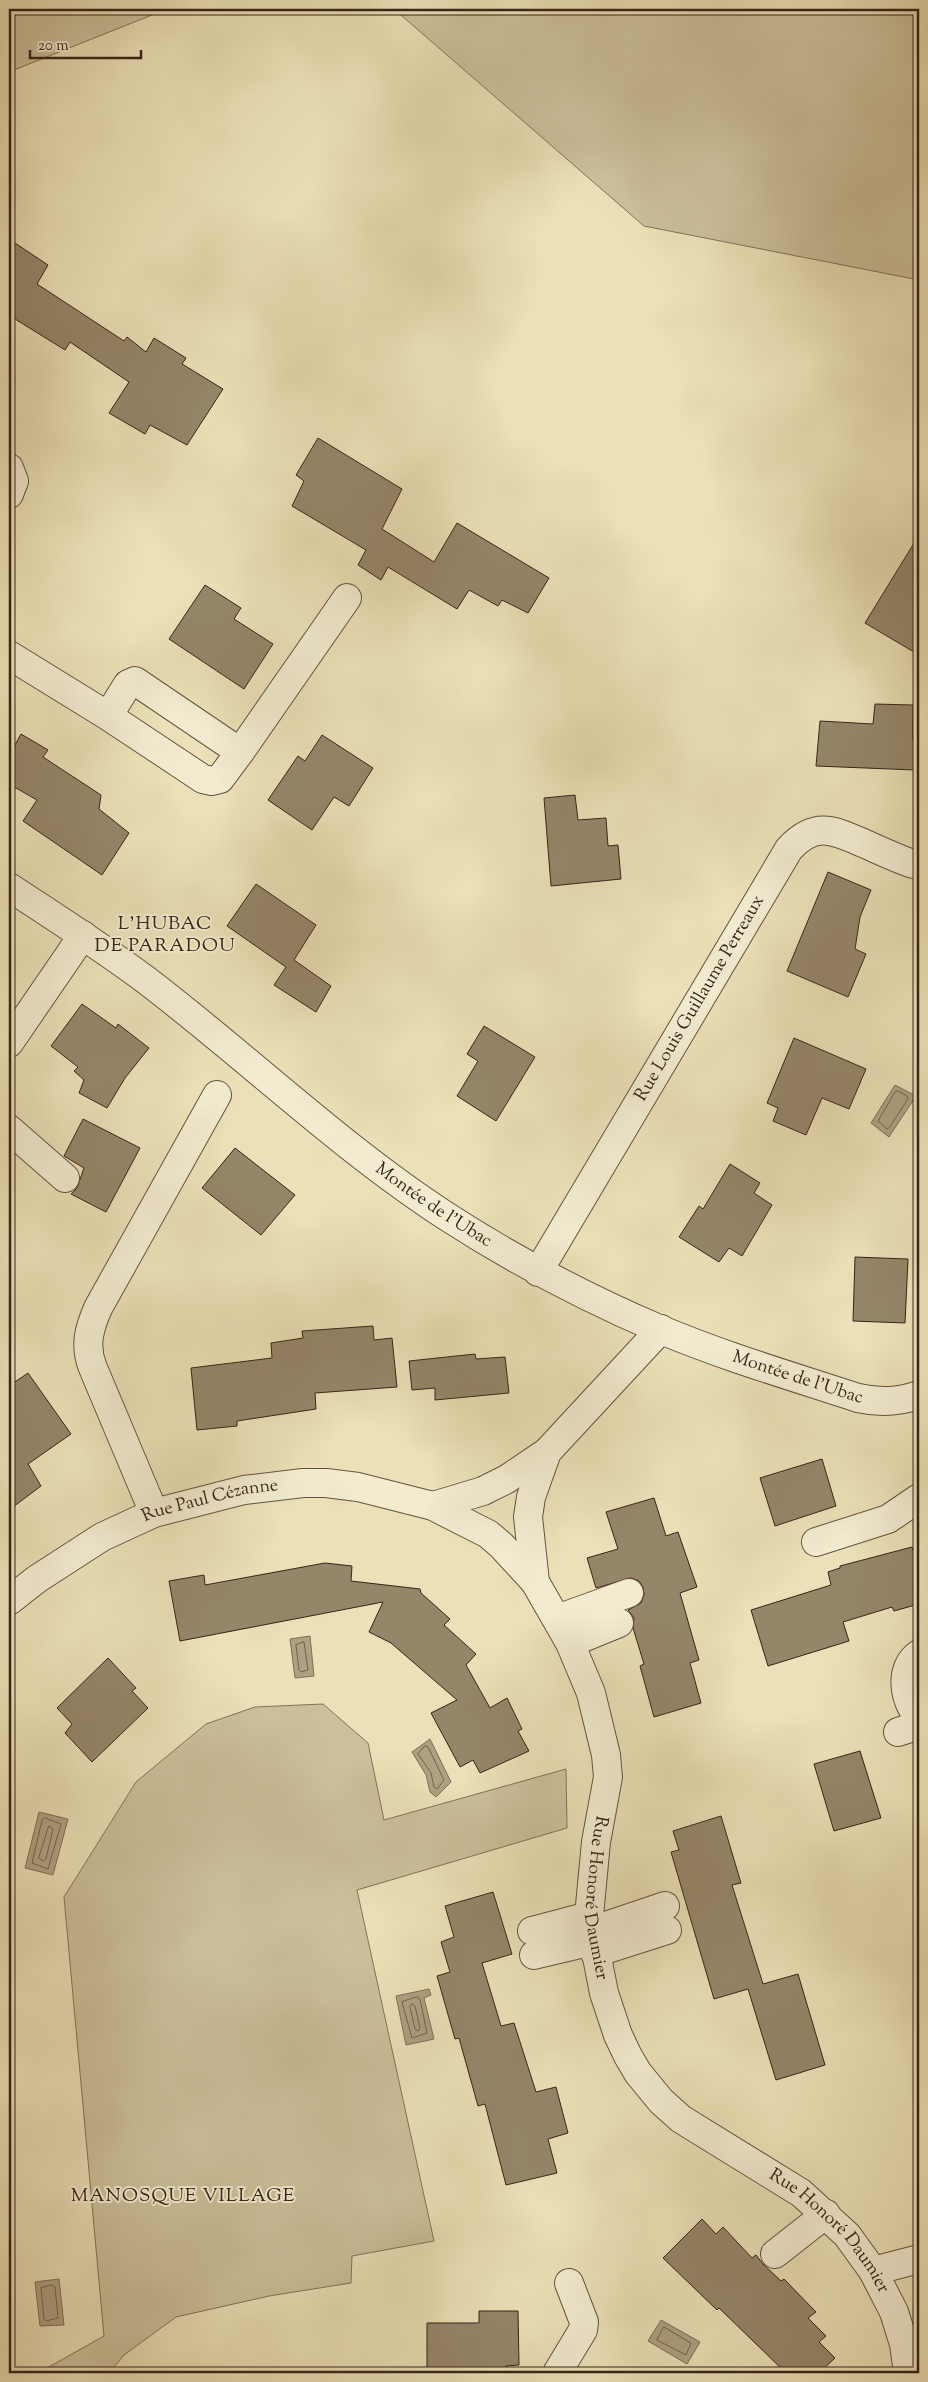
<svg xmlns="http://www.w3.org/2000/svg" width="928" height="2382" font-family="'Sorts Mill Goudy',serif">
<style>
.green{fill:#ccc09c;stroke:#82725a}
.water{fill:#aea081;stroke:#7e6e57}
.lines{fill:none;stroke-linecap:round;stroke-linejoin:round}
.shore{stroke:#72624c;stroke-width:1}
.building{fill:#95866a;stroke:#372417}
.minor-casing{stroke:#64533f;stroke-width:30}
.minor{stroke:#f2ebd0;stroke-width:28}
.labels{text-anchor:middle;dominant-baseline:central;stroke-width:4;stroke-linejoin:round;paint-order:stroke}
.street-label{font-size:18px;fill:#372417;stroke:#f2ebd0}
.neighbourhood-label{font-size:19px;letter-spacing:1px;fill:#372417;stroke:#f2ebd0}
</style>
<rect width="100%" height="100%" fill="#ebe0b7"/>
<filter id="stains"><feTurbulence type="fractalNoise" baseFrequency=".004" numOctaves="4"/><feColorMatrix values="0 0 0 0 .2 0 0 0 0 .09 0 0 0 0 .02 0 0 0 .5 -.17"/></filter>
<radialGradient id="worn" r=".72"><stop offset=".6" stop-color="#630" stop-opacity="0"/><stop offset="1" stop-color="#630" stop-opacity=".3"/></radialGradient>
<g class="green">
<path d="M 9,9 L 167,9 L 9,72 Z"/>
<path d="M 394,9 L 919,9 L 919,280 L 644,226 Z"/>
<path d="M 323,1704 L 368,1743 L 384,1820 L 566,1769 L 567,1828 L 357,1890 L 434,2241 L 352,2256 L 351,2283 L 269,2296 L 176,2317 L 124,2355 L 109,2373 L 38,2373 L 104,2336 L 64,1897 L 136,1782 L 206,1724 L 255,1707 Z"/>
</g>
<g class="water">
<path d="M 895,1085 L 916,1096 L 889,1137 L 871,1123 Z"/>
<path d="M 310,1636 L 314,1676 L 295,1678 L 290,1639 Z"/>
<path d="M 430,1739 L 451,1782 L 436,1797 L 430,1792 L 426,1775 L 412,1752 Z"/>
<path d="M 39,1812 L 68,1819 L 53,1875 L 25,1868 Z"/>
<path d="M 429,1989 L 431,1995 L 424,1998 L 434,2039 L 406,2045 L 396,1996 Z"/>
<path d="M 59,2279 L 64,2325 L 40,2326 L 35,2282 Z"/>
<path d="M 661,2320 L 700,2342 L 687,2364 L 648,2341 Z"/>
</g>
<g class="lines">
<g class="shore">
<path d="M 898,1091 L 907,1096 L 908,1099 L 889,1128 L 887,1129 L 878,1121 L 895,1092 Z"/>
<path d="M 304,1642 L 308,1670 L 301,1672 L 299,1670 L 296,1645 Z"/>
<path d="M 425,1746 L 428,1747 L 444,1780 L 437,1789 L 434,1787 L 431,1773 L 418,1754 Z"/>
<path d="M 45,1818 L 61,1824 L 48,1869 L 32,1863 L 42,1820 Z"/>
<path d="M 49,1826 L 53,1829 L 46,1859 L 43,1861 L 39,1858 Z"/>
<path d="M 417,1997 L 420,1999 L 427,2033 L 412,2038 L 402,2002 Z"/>
<path d="M 412,2004 L 415,2006 L 420,2028 L 418,2031 L 415,2029 L 410,2007 Z"/>
<path d="M 52,2285 L 55,2287 L 58,2318 L 46,2321 L 44,2319 L 41,2288 Z"/>
<path d="M 664,2327 L 691,2343 L 686,2355 L 657,2340 Z"/>
</g>
</g>
<g class="building">
<path d="M 9,239 L 48,265 L 37,284 L 124,341 L 127,337 L 146,352 L 154,338 L 186,358 L 182,364 L 223,389 L 187,445 L 150,425 L 145,434 L 109,413 L 129,382 L 70,342 L 65,350 L 15,319 L 9,329 Z"/>
<path d="M 318,438 L 402,489 L 382,529 L 434,562 L 457,523 L 549,578 L 528,613 L 502,600 L 498,606 L 469,590 L 457,609 L 388,567 L 381,580 L 358,565 L 366,550 L 292,506 L 304,481 L 296,475 Z"/>
<path d="M 919,535 L 919,655 L 865,623 Z"/>
<path d="M 205,585 L 241,608 L 234,619 L 273,644 L 244,689 L 169,639 Z"/>
<path d="M 875,704 L 913,705 L 913,741 L 916,742 L 915,770 L 816,766 L 820,721 L 873,724 Z"/>
<path d="M 21,734 L 48,750 L 43,757 L 101,795 L 99,809 L 129,833 L 102,875 L 23,821 L 37,800 L 9,784 L 9,756 Z"/>
<path d="M 322,735 L 373,768 L 349,806 L 334,797 L 312,830 L 268,800 L 298,756 L 305,761 Z"/>
<path d="M 575,795 L 578,820 L 606,818 L 608,846 L 618,845 L 621,879 L 551,886 L 544,798 Z"/>
<path d="M 828,872 L 871,890 L 860,917 L 855,949 L 866,954 L 848,997 L 787,971 Z"/>
<path d="M 256,884 L 316,925 L 294,960 L 331,986 L 316,1012 L 274,985 L 286,967 L 227,926 Z"/>
<path d="M 82,1004 L 116,1028 L 118,1024 L 149,1048 L 125,1078 L 107,1108 L 79,1093 L 84,1080 L 74,1071 L 78,1067 L 51,1046 Z"/>
<path d="M 484,1026 L 535,1057 L 496,1121 L 457,1096 L 478,1061 L 467,1054 Z"/>
<path d="M 794,1038 L 866,1069 L 849,1109 L 822,1098 L 806,1135 L 773,1121 L 778,1108 L 767,1103 Z"/>
<path d="M 83,1119 L 140,1148 L 106,1212 L 71,1194 L 77,1188 L 84,1168 L 64,1156 Z"/>
<path d="M 235,1148 L 295,1195 L 261,1235 L 202,1188 Z"/>
<path d="M 730,1164 L 760,1183 L 754,1193 L 772,1205 L 742,1256 L 729,1248 L 719,1262 L 679,1237 L 699,1206 L 703,1209 Z"/>
<path d="M 855,1257 L 908,1259 L 905,1323 L 853,1321 Z"/>
<path d="M 373,1326 L 374,1340 L 392,1338 L 397,1387 L 315,1393 L 316,1409 L 237,1421 L 237,1426 L 197,1430 L 191,1368 L 272,1358 L 271,1343 L 303,1338 L 302,1331 Z"/>
<path d="M 475,1354 L 476,1359 L 505,1357 L 509,1393 L 435,1400 L 435,1388 L 412,1390 L 409,1361 Z"/>
<path d="M 28,1373 L 71,1434 L 28,1464 L 41,1486 L 9,1510 L 9,1386 Z"/>
<path d="M 822,1459 L 836,1506 L 775,1526 L 760,1478 Z"/>
<path d="M 654,1498 L 666,1536 L 678,1532 L 697,1587 L 680,1593 L 699,1660 L 690,1663 L 701,1703 L 654,1717 L 640,1666 L 644,1664 L 633,1628 L 634,1618 L 628,1610 L 641,1603 L 644,1595 L 643,1587 L 639,1581 L 631,1578 L 596,1588 L 587,1558 L 618,1549 L 606,1512 Z"/>
<path d="M 912,1547 L 919,1568 L 919,1604 L 894,1611 L 892,1607 L 843,1622 L 849,1641 L 768,1666 L 751,1610 L 831,1585 L 828,1572 L 840,1568 L 840,1566 Z"/>
<path d="M 325,1563 L 352,1566 L 351,1581 L 420,1589 L 421,1593 L 450,1619 L 444,1625 L 476,1654 L 466,1665 L 490,1708 L 507,1698 L 522,1729 L 518,1731 L 529,1751 L 480,1773 L 473,1760 L 460,1767 L 431,1713 L 457,1700 L 391,1643 L 369,1632 L 383,1602 L 180,1641 L 169,1581 L 204,1575 L 205,1585 Z"/>
<path d="M 108,1658 L 136,1688 L 132,1691 L 148,1708 L 92,1762 L 65,1733 L 72,1724 L 57,1708 Z"/>
<path d="M 860,1751 L 881,1818 L 834,1831 L 814,1764 Z"/>
<path d="M 721,1816 L 741,1883 L 732,1885 L 763,1984 L 798,1974 L 825,2065 L 776,2080 L 748,1989 L 714,1999 L 671,1852 L 679,1850 L 673,1831 Z"/>
<path d="M 493,1892 L 512,1954 L 482,1963 L 501,2026 L 514,2023 L 536,2092 L 556,2087 L 568,2133 L 548,2139 L 557,2173 L 506,2185 L 485,2104 L 478,2106 L 459,2038 L 455,2039 L 437,1976 L 450,1972 L 441,1942 L 454,1937 L 445,1906 Z"/>
<path d="M 702,2219 L 716,2234 L 723,2227 L 752,2258 L 756,2255 L 763,2264 L 781,2281 L 784,2279 L 816,2312 L 808,2318 L 826,2336 L 819,2342 L 835,2358 L 819,2373 L 786,2373 L 719,2308 L 717,2310 L 663,2258 Z"/>
<path d="M 479,2311 L 518,2311 L 519,2365 L 506,2366 L 506,2373 L 427,2373 L 427,2323 L 479,2323 Z"/>
</g>
<g class="lines">
<g class="minor-casing">
<g id="minor">
<path d="M 9,468 L 14,481 L 9,494"/>
<path d="M 9,655 L 108,716 L 203,779 L 212,781 L 220,779 L 240,752 L 135,681 L 128,684 L 108,716"/>
<path d="M 240,752 L 347,598"/>
<path id="s1" d="M 9,887 C 55,917 102,947 146,980 C 247,1057 340,1147 446,1216 C 514,1260 584,1297 659,1329 C 723,1356 791,1376 858,1398 C 880,1403 898,1402 919,1395"/>
<path d="M 9,1043 L 83,935"/>
<path d="M 9,1129 L 65,1178"/>
<path id="s2" d="M 538,1272 L 789,849 C 815,821 833,830 863,843 C 879,850 894,857 910,863 L 919,865"/>
<path id="s3" d="M 661,1329 L 547,1452 L 531,1497 L 528,1517 L 535,1582 L 570,1643 L 591,1693 L 606,1755 L 608,1777 L 596,1842 L 589,1916 L 604,1993 L 618,2035 L 628,2056 L 638,2073 L 661,2101 L 681,2119 L 801,2193 L 847,2235 L 873,2271 L 894,2312 L 904,2344 L 908,2373"/>
<path d="M 433,1506 L 483,1491 L 507,1479 L 547,1452"/>
<path d="M 154,1513 L 93,1368 C 84,1346 89,1329 98,1308 L 217,1095"/>
<path d="M 816,1542 L 888,1519 L 919,1498"/>
<path id="s4" d="M 9,1601 L 37,1579 L 102,1537 L 154,1513 L 244,1490 L 303,1483 L 326,1483 L 358,1487 L 433,1506 L 488,1534 L 501,1545 L 535,1582"/>
<path d="M 557,1619 L 629,1593"/>
<path d="M 570,1643 L 619,1623"/>
<path d="M 919,1654 C 899,1667 903,1701 919,1717"/>
<path d="M 898,1732 L 919,1725"/>
<path d="M 532,1931 L 589,1916"/>
<path d="M 591,1931 L 665,1906"/>
<path d="M 595,1953 L 667,1930"/>
<path d="M 534,1955 L 593,1941"/>
<path d="M 775,2254 L 826,2214"/>
<path d="M 873,2271 L 919,2259"/>
<path d="M 557,2373 L 583,2330 L 584,2322 L 569,2283"/>
</g>
</g>
<use href="#minor" class="minor"/>
</g>
<g class="labels">
<g class="street-label">
<text stroke="none"><textPath href="#s2" startOffset="318">Rue Louis Guillaume Perreaux</textPath></text>
<text stroke="none"><textPath href="#s1" startOffset="531">Montée de l'Ubac</textPath></text>
<text stroke="none"><textPath href="#s1" startOffset="936">Montée de l'Ubac</textPath></text>
<text stroke="none"><textPath href="#s4" startOffset="228">Rue Paul Cézanne</textPath></text>
<text stroke="none"><textPath href="#s3" startOffset="634">Rue Honoré Daumier</textPath></text>
<text stroke="none"><textPath href="#s3" startOffset="1069">Rue Honoré Daumier</textPath></text>
</g>
<g class="neighbourhood-label">
<text x="165" y="924">L'HUBAC<tspan x="165" dy="22">DE PARADOU</tspan></text>
<text x="183" y="2196">MANOSQUE VILLAGE</text>
</g>
</g>
<rect width="928" height="2382" fill="none" stroke="#ebe0b7" stroke-width="30"/>
<rect x="10" y="10" width="908" height="2362" fill="none" stroke="#372417" stroke-width="2.5"/>
<rect x="15" y="15" width="898" height="2352" fill="none" stroke="#372417"/>
<path d="M30 50v8h111v-8" fill="none" stroke="#372417" stroke-width="2.5"/>
<text x="38" y="50" font-size="15" fill="#372417" stroke="#f2ebd0" stroke-width="4" paint-order="stroke">20 m</text>
<rect width="100%" height="100%" filter="url(#stains)"/>
<rect width="100%" height="100%" fill="url(#worn)"/>
</svg>
